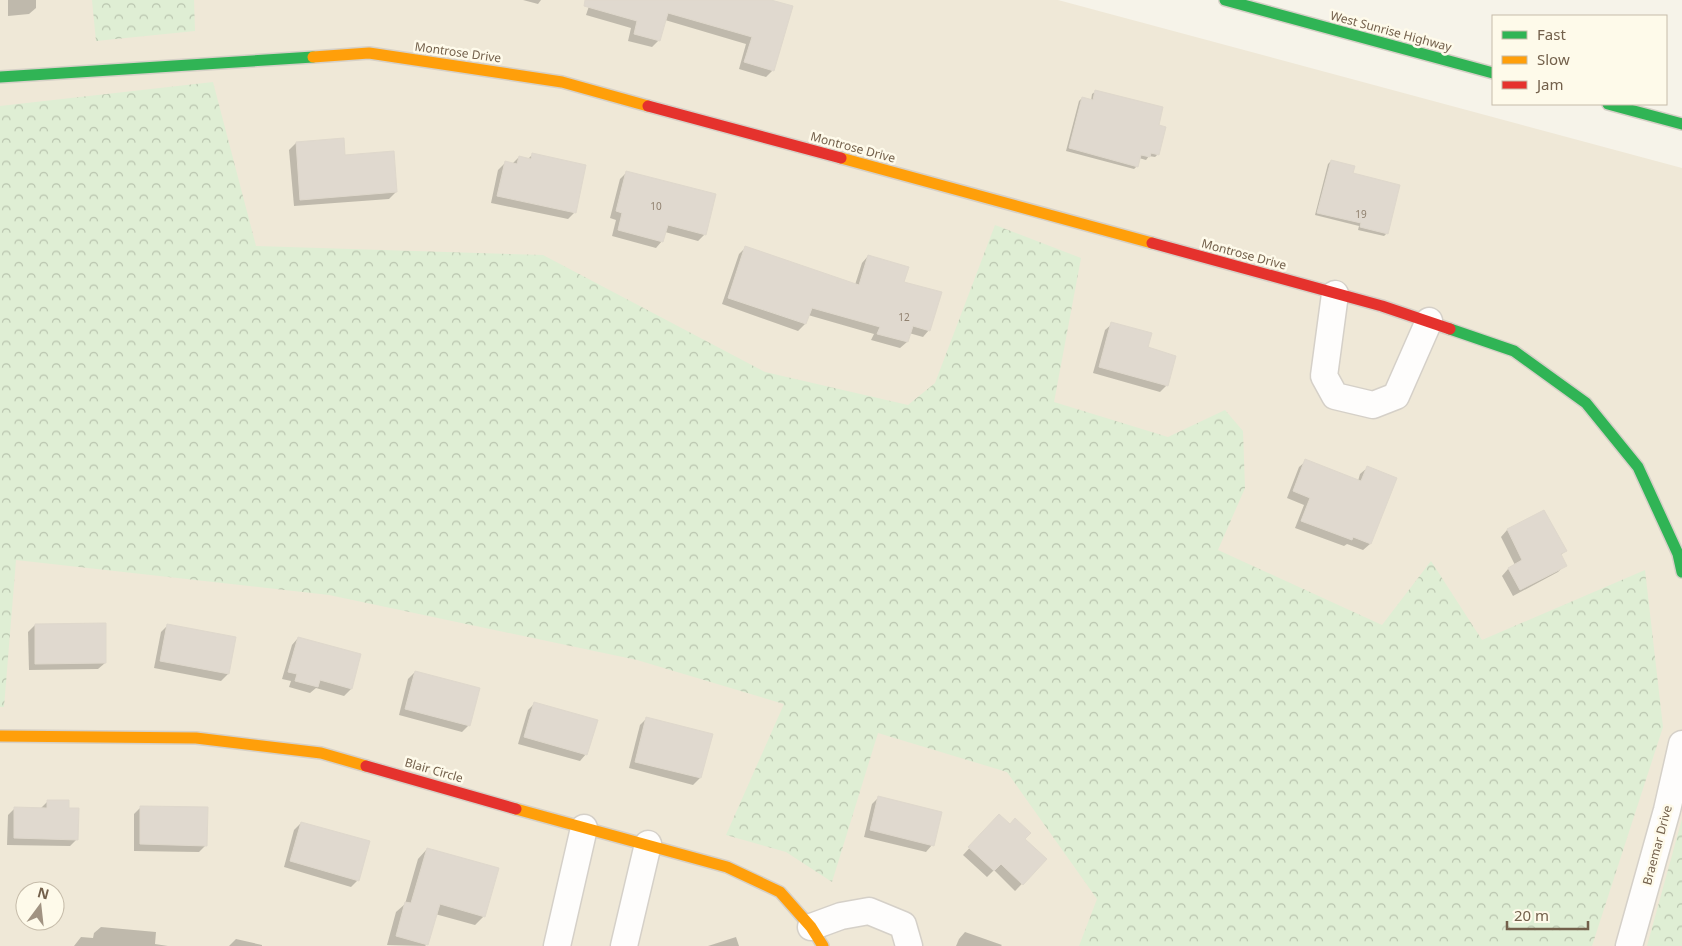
<svg xmlns="http://www.w3.org/2000/svg" width="1682" height="946" font-family="'Noto Sans',sans-serif">
<style>
.residential{fill:#efe8d7;fill-rule:evenodd}
.forest{fill:url(#forest-crowns)}
.shadow{fill:#0003}
.building{fill:#e0d9cf;stroke:#dfd8cc}
.lines{fill:none;stroke-linecap:round;stroke-linejoin:round}
.street-casing{stroke:#d5d0c8;stroke-width:29}
.fast-casing{stroke:#d6d0c7;stroke-width:14}
.slow-casing{stroke:#d6d0c7;stroke-width:14}
.jam-casing{stroke:#d6d0c7;stroke-width:14}
.street{stroke:#fefdfc;stroke-width:26}
.fast{stroke:#30b455;stroke-width:11}
.slow{stroke:#ff9f0a;stroke-width:11}
.jam{stroke:#e5322d;stroke-width:11}
.labels{text-anchor:middle;dominant-baseline:central;stroke-width:5;stroke-linejoin:round;paint-order:stroke}
.number-label{font-size:10px;fill:#90816f}
.street-label{font-size:12px;fill:#73604b;stroke:#fefaea}
</style>
<defs>
<pattern id="forest-crowns" width="20" height="18" patternUnits="userSpaceOnUse" patternTransform="scale(1.25)"><rect width="20" height="18" fill="#dfeed4"/><path d="M2 6a3 3 0 1 1 6 0M12 15a3 3 0 1 1 6 0" fill="none" stroke="#b9c4ae"/></pattern>
</defs>
<rect width="100%" height="100%" fill="#f6f3e9"/>
<path class="residential" d="M 0,0 L 1058,0 L 1682,168 L 1682,946 L 0,946 ZM 25,891 L 55,891 L 55,921 L 25,921 Z"/>
<g class="forest">
<path d="M 92,0 L 194,0 L 195,31 L 96,41 Z"/>
<path d="M 213,82 L 256,246 L 543,255 L 765,372 L 908,405 L 935,383 L 995,225 L 1081,258 L 1054,402 L 1168,437 L 1225,410 L 1243,431 L 1245,488 L 1218,550 L 1382,625 L 1431,561 L 1482,640 L 1645,570 L 1663,727 L 1592,946 L 1079,946 L 1097,899 L 1007,772 L 878,733 L 832,882 L 786,852 L 726,835 L 784,704 L 637,660 L 329,595 L 16,560 L 4,707 L 0,707 L 0,106 Z"/>
<path d="M 1682,819 L 1682,946 L 1647,946 Z"/>
</g>
<g class="shadow">
<path d="M 8,0 L 36,0 L 36,8 L 29,14 L 8,16 Z"/>
<path d="M 523,0 L 541,0 L 538,4 Z"/>
<path d="M 591,0 L 766,0 L 773,70 L 766,77 L 739,69 L 746,44 L 665,20 L 659,40 L 652,47 L 628,41 L 631,28 L 586,15 Z"/>
<path d="M 1096,91 L 1157,125 L 1158,154 L 1155,157 L 1149,156 L 1146,160 L 1139,158 L 1137,166 L 1134,169 L 1066,151 L 1079,101 L 1082,98 L 1091,101 L 1092,94 Z"/>
<path d="M 296,143 L 344,157 L 396,192 L 389,199 L 294,206 L 289,150 Z"/>
<path d="M 532,155 L 584,166 L 574,213 L 568,219 L 491,203 L 498,170 L 505,163 L 512,164 L 519,157 L 528,159 Z"/>
<path d="M 1331,161 L 1351,174 L 1387,233 L 1384,236 L 1358,230 L 1359,226 L 1315,215 L 1328,164 Z"/>
<path d="M 627,172 L 705,234 L 698,241 L 665,232 L 662,241 L 656,248 L 612,236 L 616,220 L 610,218 L 620,179 Z"/>
<path d="M 746,247 L 855,285 L 862,263 L 868,256 L 903,283 L 929,330 L 923,337 L 909,333 L 907,342 L 900,348 L 871,340 L 874,334 L 808,315 L 805,324 L 798,331 L 722,304 L 739,254 Z"/>
<path d="M 1112,324 L 1146,348 L 1167,385 L 1160,392 L 1093,373 L 1105,330 Z"/>
<path d="M 1306,461 L 1358,481 L 1360,474 L 1367,468 L 1370,544 L 1363,550 L 1347,544 L 1344,546 L 1295,528 L 1304,505 L 1287,498 L 1299,467 Z"/>
<path d="M 1544,511 L 1565,551 L 1560,556 L 1565,565 L 1558,572 L 1513,596 L 1502,576 L 1508,569 L 1515,565 L 1501,537 L 1507,530 Z"/>
<path d="M 35,625 L 105,663 L 98,669 L 29,670 L 28,632 Z"/>
<path d="M 168,625 L 235,638 L 228,674 L 221,681 L 154,668 L 161,632 Z"/>
<path d="M 298,638 L 360,655 L 351,689 L 344,696 L 316,688 L 310,693 L 289,687 L 291,681 L 282,679 L 292,645 Z"/>
<path d="M 415,672 L 469,725 L 462,732 L 399,715 L 408,679 Z"/>
<path d="M 534,704 L 586,754 L 580,761 L 518,744 L 528,710 Z"/>
<path d="M 647,718 L 700,778 L 693,785 L 629,768 L 640,725 Z"/>
<path d="M 878,798 L 932,845 L 926,852 L 864,837 L 872,804 Z"/>
<path d="M 48,801 L 68,809 L 77,839 L 70,846 L 7,845 L 8,815 L 15,808 L 41,808 Z"/>
<path d="M 141,807 L 206,845 L 199,852 L 134,851 L 134,814 Z"/>
<path d="M 999,816 L 1046,859 L 1015,891 L 994,870 L 987,877 L 963,855 Z"/>
<path d="M 301,823 L 358,880 L 351,887 L 284,867 L 294,830 Z"/>
<path d="M 427,849 L 484,916 L 475,925 L 435,914 L 427,944 L 425,946 L 387,945 L 396,912 L 405,904 L 418,859 Z"/>
<path d="M 101,927 L 156,932 L 155,944 L 168,946 L 74,946 L 81,937 L 93,938 L 94,933 Z"/>
<path d="M 965,932 L 1002,945 L 1001,946 L 956,946 L 959,939 Z"/>
<path d="M 736,937 L 739,946 L 708,946 Z"/>
<path d="M 236,939 L 262,945 L 262,946 L 229,946 Z"/>
</g>
<g class="building">
<path d="M 585,0 L 771,0 L 793,6 L 774,71 L 744,62 L 752,37 L 668,13 L 660,41 L 634,34 L 637,21 L 584,6 Z"/>
<path d="M 1095,90 L 1163,107 L 1159,125 L 1166,127 L 1159,155 L 1151,153 L 1150,157 L 1141,155 L 1138,167 L 1069,148 L 1082,97 L 1093,100 Z"/>
<path d="M 344,138 L 345,155 L 394,151 L 397,192 L 300,200 L 296,142 Z"/>
<path d="M 532,153 L 586,165 L 576,213 L 497,196 L 505,161 L 517,164 L 519,156 L 531,159 Z"/>
<path d="M 1331,160 L 1355,166 L 1353,173 L 1400,185 L 1388,234 L 1360,227 L 1361,223 L 1317,213 Z"/>
<path d="M 626,171 L 716,194 L 706,235 L 668,225 L 663,242 L 618,230 L 622,213 L 616,211 Z"/>
<path d="M 745,246 L 859,285 L 868,255 L 909,267 L 904,282 L 942,292 L 930,331 L 913,326 L 908,342 L 877,334 L 880,327 L 812,308 L 806,324 L 728,298 Z"/>
<path d="M 1111,322 L 1152,333 L 1148,347 L 1176,356 L 1168,386 L 1099,367 Z"/>
<path d="M 1305,459 L 1361,481 L 1367,466 L 1397,478 L 1371,544 L 1353,537 L 1352,540 L 1301,521 L 1310,498 L 1293,491 Z"/>
<path d="M 1544,510 L 1567,551 L 1561,554 L 1567,566 L 1520,590 L 1508,568 L 1522,560 L 1507,529 Z"/>
<path d="M 106,623 L 106,663 L 35,664 L 35,624 Z"/>
<path d="M 167,624 L 236,637 L 229,674 L 160,661 Z"/>
<path d="M 298,637 L 361,654 L 352,689 L 320,680 L 318,687 L 295,681 L 297,674 L 288,672 Z"/>
<path d="M 415,671 L 480,688 L 470,726 L 405,709 Z"/>
<path d="M 534,702 L 598,720 L 587,755 L 524,737 Z"/>
<path d="M 646,717 L 713,734 L 701,778 L 635,762 Z"/>
<path d="M 878,796 L 942,812 L 934,846 L 870,830 Z"/>
<path d="M 47,800 L 69,800 L 69,808 L 79,808 L 78,840 L 14,838 L 14,807 L 47,808 Z"/>
<path d="M 140,806 L 208,807 L 207,846 L 140,844 Z"/>
<path d="M 999,814 L 1010,824 L 1015,818 L 1031,833 L 1025,839 L 1047,859 L 1023,885 L 1001,864 L 994,871 L 968,847 Z"/>
<path d="M 301,822 L 370,841 L 359,881 L 290,861 Z"/>
<path d="M 427,848 L 499,868 L 485,917 L 440,904 L 428,945 L 396,936 L 405,902 L 411,903 Z"/>
</g>
<g class="lines">
<g class="street-casing">
<g id="street">
<path d="M 1335,294 L 1324,376 L 1335,396 L 1373,405 L 1396,396 L 1429,321"/>
<path d="M 811,927 L 841,916 L 869,911 L 903,925 L 909,946"/>
<path d="M 557,946 L 584,828"/>
<path d="M 624,946 L 648,844"/>
<path d="M 1629,946 L 1667,810 L 1682,744"/>
</g>
</g>
<g class="fast-casing">
<g id="fast">
<path d="M 1225,0 L 1493,73"/>
<path d="M 0,77 L 313,57"/>
<path d="M 1608,104 L 1682,124"/>
<path d="M 1450,329 L 1514,351 L 1586,403 L 1638,467 L 1678,554 L 1682,572"/>
</g>
</g>
<g class="slow-casing">
<g id="slow">
<path d="M 313,57 L 369,53 L 562,82 L 648,106"/>
<path d="M 841,158 L 1152,243"/>
<path d="M 0,736 L 196,738 L 321,753 L 366,766"/>
<path d="M 516,809 L 727,867 L 780,892 L 811,927 L 823,946"/>
</g>
</g>
<g class="jam-casing">
<g id="jam">
<path d="M 648,106 L 841,158"/>
<path d="M 1152,243 L 1382,306 L 1450,329"/>
<path d="M 366,766 L 516,809"/>
</g>
</g>
<use href="#street" class="street"/>
<use href="#fast" class="fast"/>
<use href="#slow" class="slow"/>
<use href="#jam" class="jam"/>
</g>
<g class="labels">
<g class="number-label">
<text x="656" y="206">10</text>
<text x="1361" y="214">19</text>
<text x="904" y="317">12</text>
</g>
<g class="street-label">
<text transform="translate(1391 31) rotate(15)">West Sunrise Highway</text>
<text transform="translate(458 52) rotate(8)">Montrose Drive</text>
<text transform="translate(853 147) rotate(15)">Montrose Drive</text>
<text transform="translate(1244 254) rotate(15)">Montrose Drive</text>
<text transform="translate(434 770) rotate(16)">Blair Circle</text>
<text transform="translate(1657 845) rotate(-75)">Braemar Drive</text>
</g>
</g>
<rect x="1492" y="15" width="175" height="90" fill="#fefaea" stroke="#c6bcaa"/>
<rect x="1502" y="31" width="25" height="8" fill="#30b455" stroke="#c6bcaa"/>
<text x="1537" y="40" font-size="15" fill="#73604b">Fast</text>
<rect x="1502" y="56" width="25" height="8" fill="#ff9f0a" stroke="#c6bcaa"/>
<text x="1537" y="65" font-size="15" fill="#73604b">Slow</text>
<rect x="1502" y="81" width="25" height="8" fill="#e5322d" stroke="#c6bcaa"/>
<text x="1537" y="90" font-size="15" fill="#73604b">Jam</text>
<g transform="translate(40 906) rotate(15)"><circle r="24" fill="#fefaea" stroke="#c6bcaa"/>
<path d="M0-4L9 19L0 12L-9 19Z" fill="#a19382"/>
<text y="-8" font-size="14" font-weight="bold" text-anchor="middle" fill="#73604b">N</text>
</g>
<path d="M1507 921v8h81v-8" fill="none" stroke="#73604b" stroke-width="2.5"/>
<text x="1514" y="921" font-size="15" fill="#73604b" stroke="#fefaea" stroke-width="4" paint-order="stroke">20 m</text>
</svg>
